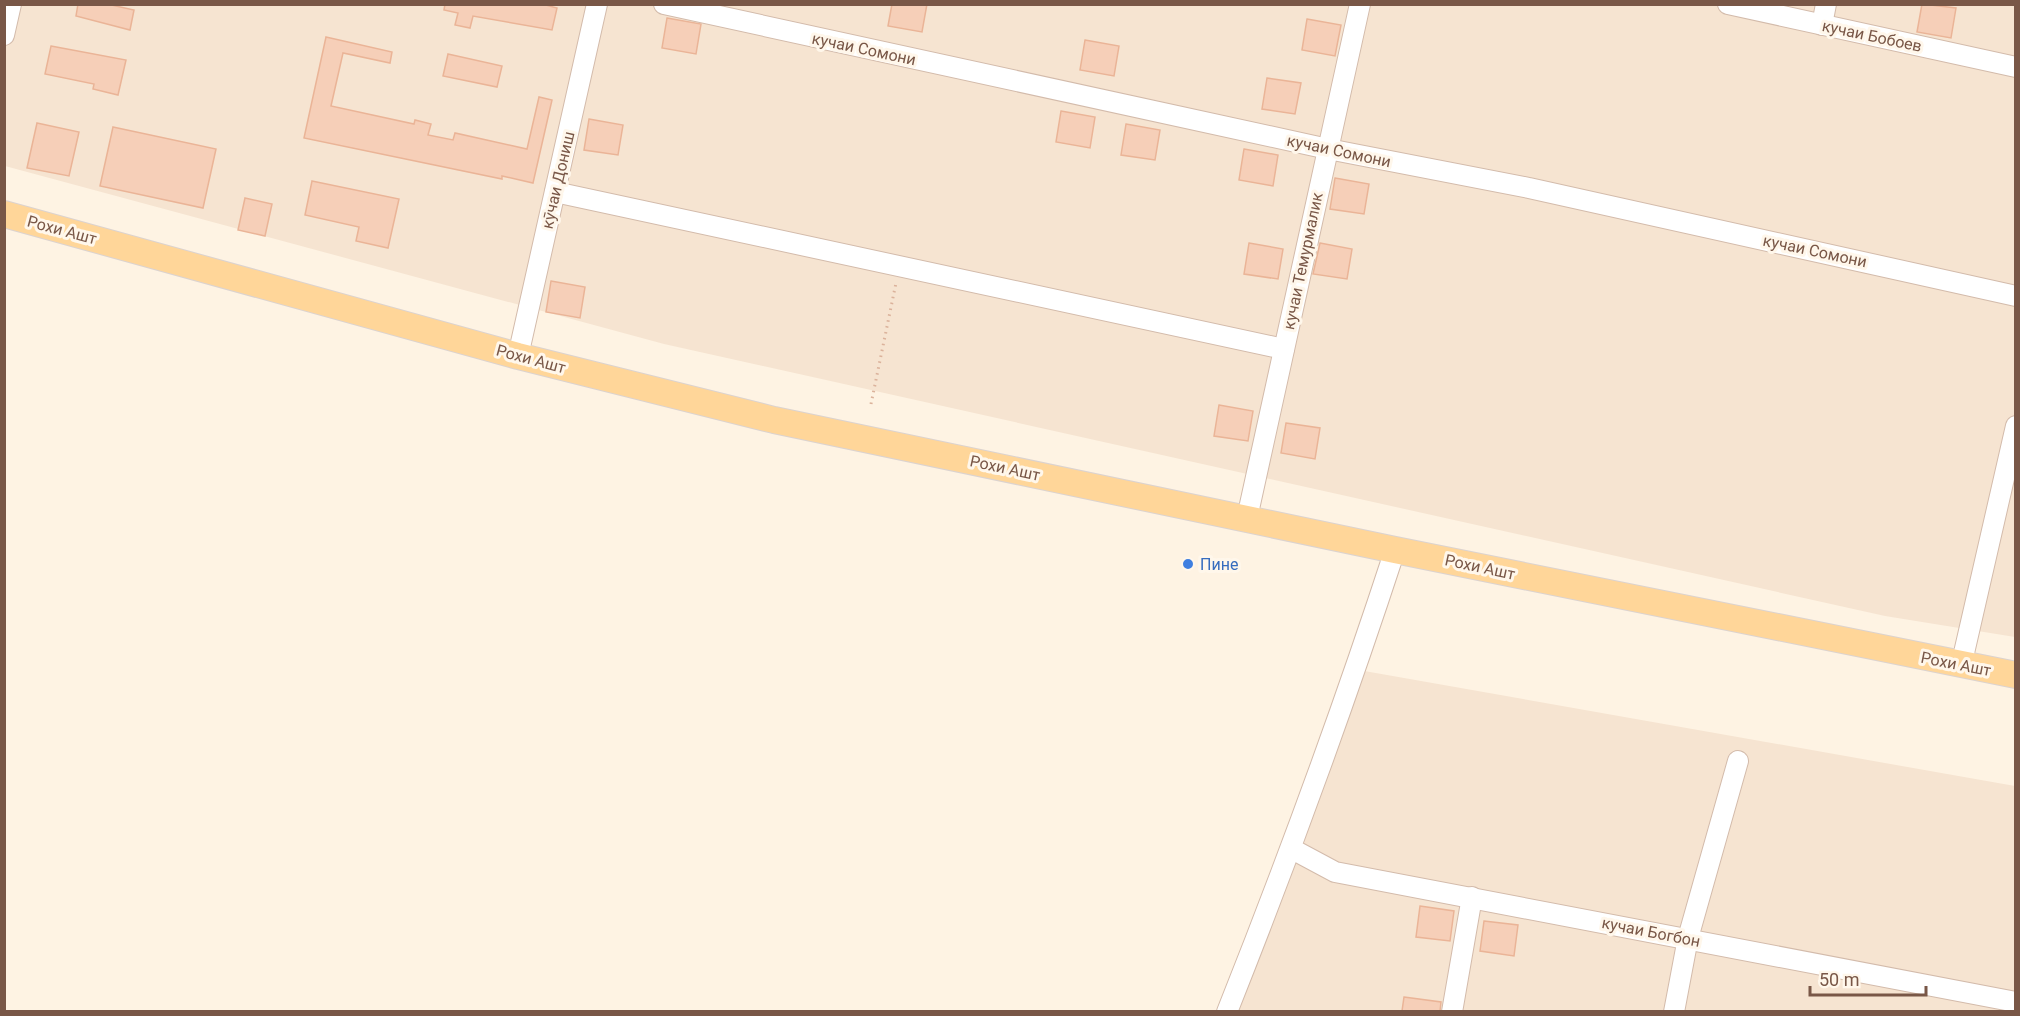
<svg xmlns="http://www.w3.org/2000/svg" width="2020" height="1016" font-family="Roboto,sans-serif">
<style>
.residential{fill:#f6e4d1}
.building{fill:#f6cfb8;stroke:#eab497;stroke-width:1.5}
.lines{fill:none;stroke-linecap:round;stroke-linejoin:round}
.minor-casing{stroke:#d3bbab;stroke-width:22}
.major-casing{stroke:#dcd3cf;stroke-width:28}
.path{stroke:#dbb29b;stroke-width:3;stroke-dasharray:1.5 4.5;stroke-linecap:butt}
.minor{stroke:#fff;stroke-width:20}
.major{stroke:#ffd699;stroke-width:26}
.shop-dot{fill:#3f7fe0;stroke:#fff7eb;stroke-width:2}
.labels{text-anchor:middle;dominant-baseline:central;stroke-width:6;stroke-linejoin:round;paint-order:stroke}
.street-label{font-size:16px;fill:#795747;stroke:#fff7eb}
.shop-label{font-size:16px;fill:#366cbe;stroke:#fff7eb;text-anchor:start}
</style>
<rect width="100%" height="100%" fill="#fef3e3"/>
<g class="residential">
<path d="M 4,5 L 2015,5 L 2015,637 L 1885,616 L 664,344 L 5,166 Z"/>
<path d="M 1353,669 L 2015,786 L 2015,1011 L 1234,1012 Z"/>
</g>
<g class="building">
<path d="M 78,4 L 107,4 L 134,10 L 130,30 L 76,16 Z"/>
<path d="M 445,4 L 542,4 L 557,8 L 552,30 L 473,16 L 470,28 L 455,25 L 458,13 L 444,10 Z"/>
<path d="M 892,4 L 927,4 L 922,32 L 888,26 Z"/>
<path d="M 1922,4 L 1956,8 L 1951,38 L 1917,32 Z"/>
<path d="M 667,18 L 701,24 L 696,54 L 662,48 Z"/>
<path d="M 1307,19 L 1341,25 L 1335,56 L 1302,50 Z"/>
<path d="M 326,37 L 392,52 L 390,63 L 343,53 L 331,106 L 414,124 L 415,120 L 431,124 L 428,135 L 453,140 L 455,133 L 527,149 L 539,97 L 552,100 L 533,183 L 502,176 L 502,179 L 304,138 Z"/>
<path d="M 1085,40 L 1119,46 L 1114,76 L 1080,70 Z"/>
<path d="M 51,46 L 126,60 L 118,95 L 93,89 L 94,84 L 45,74 Z"/>
<path d="M 448,54 L 502,66 L 497,87 L 443,76 Z"/>
<path d="M 1267,78 L 1301,83 L 1295,114 L 1262,109 Z"/>
<path d="M 1061,111 L 1095,117 L 1090,148 L 1056,142 Z"/>
<path d="M 589,119 L 623,125 L 618,155 L 584,150 Z"/>
<path d="M 37,123 L 79,132 L 69,176 L 27,168 Z"/>
<path d="M 1126,124 L 1160,130 L 1155,160 L 1121,155 Z"/>
<path d="M 113,127 L 216,149 L 203,208 L 100,186 Z"/>
<path d="M 1244,149 L 1278,155 L 1273,186 L 1239,180 Z"/>
<path d="M 1335,178 L 1369,184 L 1364,214 L 1330,209 Z"/>
<path d="M 312,181 L 399,199 L 388,248 L 356,241 L 359,227 L 305,215 Z"/>
<path d="M 245,198 L 272,204 L 265,236 L 238,230 Z"/>
<path d="M 1249,243 L 1283,249 L 1278,279 L 1244,274 Z"/>
<path d="M 1320,243 L 1352,249 L 1347,279 L 1313,274 Z"/>
<path d="M 551,281 L 585,287 L 580,318 L 546,312 Z"/>
<path d="M 1219,405 L 1253,411 L 1248,441 L 1214,436 Z"/>
<path d="M 1286,423 L 1320,428 L 1315,459 L 1281,453 Z"/>
<path d="M 1420,906 L 1454,911 L 1450,941 L 1416,937 Z"/>
<path d="M 1484,921 L 1518,925 L 1514,956 L 1480,951 Z"/>
<path d="M 1404,997 L 1441,1002 L 1440,1011 L 1402,1011 Z"/>
</g>
<g class="lines">
<g class="minor-casing">
<g id="minor">
<path d="M 664,4 L 1328,149 L 1529,188 L 2016,296"/>
<path d="M 1728,4 L 2016,67"/>
<path d="M 1822,25 L 1826,4"/>
<path d="M 4,35 L 11,4"/>
<path d="M 555,192 L 1284,349"/>
<path d="M 518,356 L 597,4"/>
<path d="M 1247,518 L 1360,4"/>
<path d="M 1961,666 L 2016,426"/>
<path d="M 1292,849 L 1335,872 L 2016,1002"/>
<path d="M 1227,1012 C 1288,859 1344,706 1395,550"/>
<path d="M 1452,1012 L 1472,897"/>
<path d="M 1674,1012 L 1688,938 L 1738,761"/>
</g>
</g>
<g class="major-casing">
<path id="major" d="M 4,214 L 518,356 L 774,420 L 1395,550 L 2016,675"/>
</g>
<path class="path" d="M 871,404 L 896,283"/>
<use href="#minor" class="minor"/>
<use href="#major" class="major"/>
</g>
<circle class="shop-dot" cx="1188" cy="564" r="6"/>
<g class="labels">
<g class="street-label">
<text transform="translate(1872 36) rotate(12)">кучаи Бобоев</text>
<text transform="translate(864 49) rotate(12)">кучаи Сомони</text>
<text transform="translate(1339 151) rotate(12)">кучаи Сомони</text>
<text transform="translate(558 180) rotate(-77)">кӯчаи Дониш</text>
<text transform="translate(62 230) rotate(15)">Рохи Ашт</text>
<text transform="translate(1815 251) rotate(12)">кучаи Сомони</text>
<text transform="translate(1303 261) rotate(-78)">кучаи Темурмалик</text>
<text transform="translate(531 359) rotate(15)">Рохи Ашт</text>
<text transform="translate(1005 468) rotate(12)">Рохи Ашт</text>
<text transform="translate(1480 567) rotate(12)">Рохи Ашт</text>
<text transform="translate(1956 664) rotate(11)">Рохи Ашт</text>
<text transform="translate(1651 932) rotate(11)">кучаи Богбон</text>
</g>
<g class="shop-label">
<text x="1200" y="564">Пине</text>
</g>
</g>
<rect width="2020" height="1016" fill="none" stroke="#795747" stroke-width="12"/>
<path d="M1810 986v9h116v-9" fill="none" stroke="#795747" stroke-width="3"/>
<text x="1819" y="986" font-size="18" fill="#795747" stroke="#fff7eb" stroke-width="4.5" paint-order="stroke">50 m</text>
</svg>
